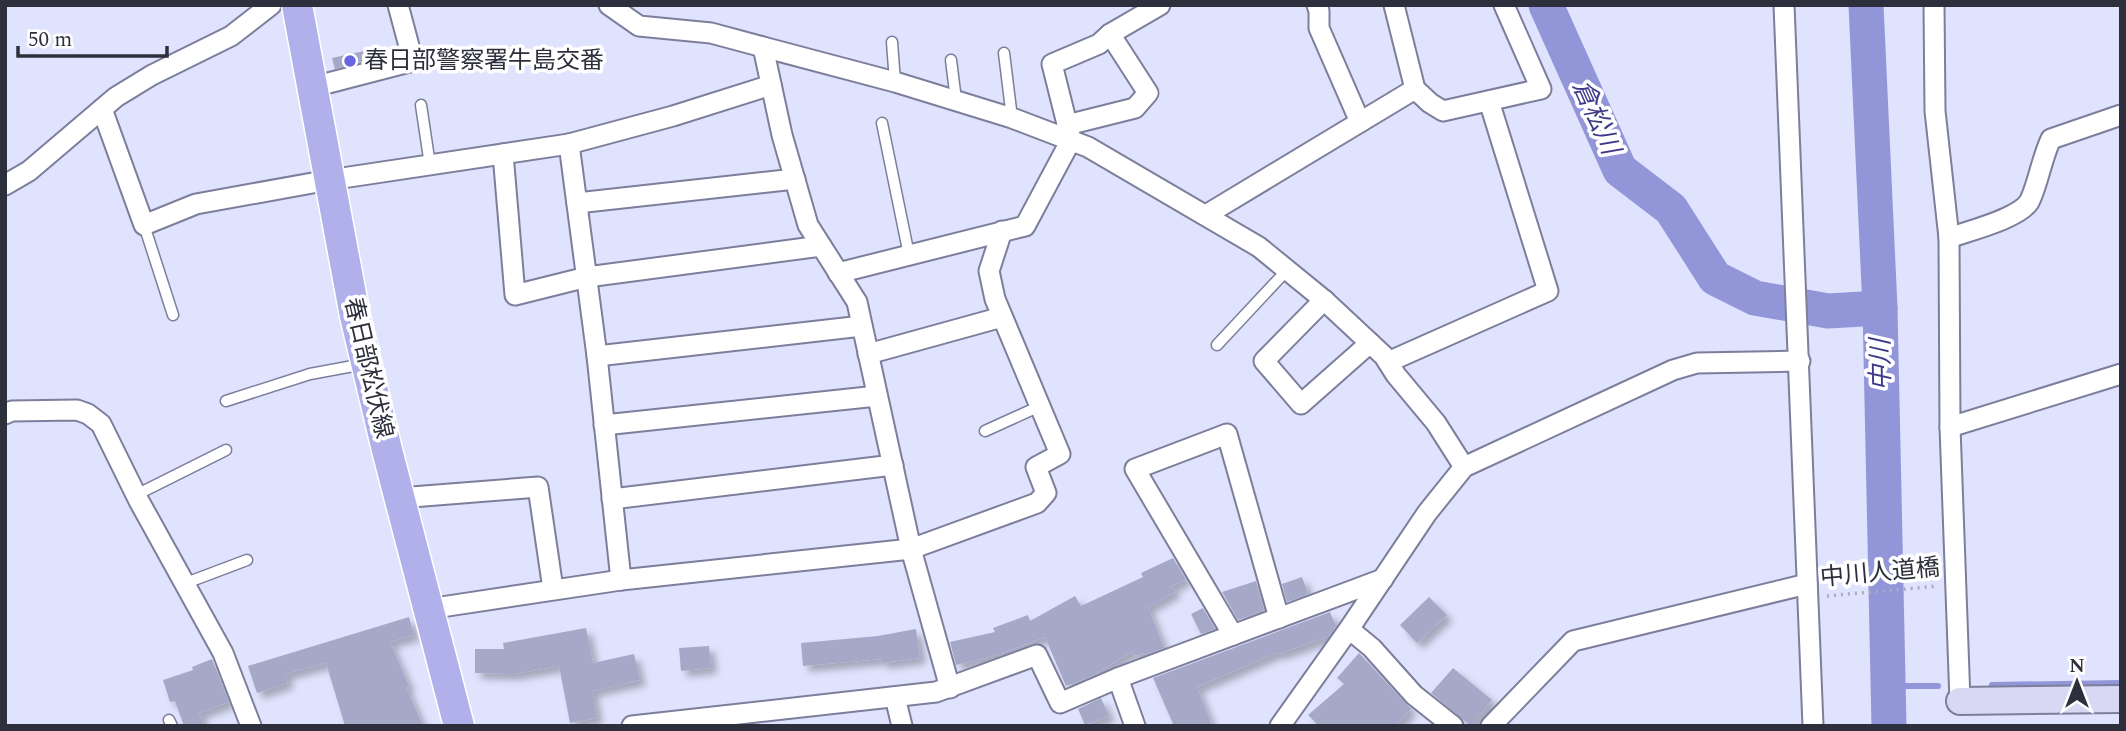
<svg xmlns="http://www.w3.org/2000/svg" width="2126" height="731" font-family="Spectral,'Noto Sans JP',serif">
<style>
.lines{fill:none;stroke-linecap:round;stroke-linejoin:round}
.stream{stroke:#9296d9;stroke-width:6}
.river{stroke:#9296d9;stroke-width:35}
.building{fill:#a6a8c8;filter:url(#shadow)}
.lane-casing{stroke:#7c7e9c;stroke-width:13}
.street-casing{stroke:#7c7e9c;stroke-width:23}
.secondary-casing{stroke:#7c7e9c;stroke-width:30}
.primary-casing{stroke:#fff;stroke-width:33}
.path{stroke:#a9abc1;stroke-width:3.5;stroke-dasharray:2 5;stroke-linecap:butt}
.lane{stroke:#fff;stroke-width:10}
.street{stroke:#fff;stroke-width:19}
.secondary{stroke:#d8d8f5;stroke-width:26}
.primary{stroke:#b0b0eb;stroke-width:30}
.poi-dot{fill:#6a64de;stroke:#fff;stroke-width:2.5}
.labels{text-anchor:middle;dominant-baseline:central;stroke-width:7;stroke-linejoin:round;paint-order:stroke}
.poi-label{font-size:24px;fill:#2e2f3c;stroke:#fff;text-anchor:start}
.street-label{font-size:24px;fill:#2e2f3c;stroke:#fff}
.water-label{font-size:26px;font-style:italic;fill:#3e3a89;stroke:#fff}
</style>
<defs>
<filter id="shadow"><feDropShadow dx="6" dy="6" stdDeviation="3.5" flood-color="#0004"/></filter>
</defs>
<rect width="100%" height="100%" fill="#e0e3fd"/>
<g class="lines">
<g class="stream">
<path d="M 1992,685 L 2121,683"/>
<path d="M 1886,686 L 1938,686"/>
</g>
<g class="river">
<path d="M 1546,5 L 1620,170 L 1671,209 L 1715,278 L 1755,298 L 1828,311 L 1880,308"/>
<path d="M 1866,5 L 1880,308 L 1889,726"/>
</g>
</g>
<g class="building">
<path d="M 364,51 L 367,60 L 335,69 L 332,58 Z"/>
<path d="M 1173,558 L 1186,580 L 1171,586 L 1175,592 L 1148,607 L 1164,648 L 1144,655 L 1143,653 L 1135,656 L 1133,651 L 1092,676 L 1066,686 L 1045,637 L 997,655 L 956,665 L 950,642 L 995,632 L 993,628 L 1028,615 L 1030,621 L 1075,596 L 1081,606 L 1143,577 L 1141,573 Z"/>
<path d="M 1302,577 L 1308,594 L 1287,602 L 1282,584 Z"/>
<path d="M 1256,581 L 1264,610 L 1238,620 L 1222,592 Z"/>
<path d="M 1429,597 L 1447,615 L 1417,643 L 1400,625 Z"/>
<path d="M 1203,608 L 1215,629 L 1201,634 L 1191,614 Z"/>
<path d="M 1330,612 L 1336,626 L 1329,636 L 1279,654 L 1278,652 L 1197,687 L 1212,726 L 1174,726 L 1153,678 Z"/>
<path d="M 409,617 L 414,635 L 390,642 L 409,686 L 406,687 L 423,726 L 345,726 L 326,663 L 285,674 L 288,683 L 257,693 L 248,666 Z"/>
<path d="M 586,628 L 593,663 L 634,654 L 640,680 L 592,691 L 597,718 L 570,723 L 559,666 L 513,674 L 475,673 L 475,649 L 504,649 L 503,643 Z"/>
<path d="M 916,629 L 920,658 L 882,663 L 881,659 L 803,666 L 801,643 L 878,636 Z"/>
<path d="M 709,646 L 711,668 L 681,671 L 679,648 Z"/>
<path d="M 1359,653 L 1411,709 L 1395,726 L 1319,726 L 1308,715 L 1344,684 L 1337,678 Z"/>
<path d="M 212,659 L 229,702 L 199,713 L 204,726 L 184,726 L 175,701 L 170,702 L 163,680 L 193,670 L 192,667 Z"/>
<path d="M 1453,668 L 1492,700 L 1471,726 L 1431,693 Z"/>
<path d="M 1101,698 L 1109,716 L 1085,725 L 1078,709 Z"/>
</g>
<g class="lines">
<g class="lane-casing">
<g id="lane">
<path d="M 892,42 L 895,82"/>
<path d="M 1004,53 L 1012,118"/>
<path d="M 951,60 L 956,100"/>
<path d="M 421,105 L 430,165"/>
<path d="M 882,123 L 909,255"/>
<path d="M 144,225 L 173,315"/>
<path d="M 1217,345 L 1287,270"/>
<path d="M 226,401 L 310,374 L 364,364"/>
<path d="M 985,431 L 1040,406"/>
<path d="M 136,495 L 226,450"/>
<path d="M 186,583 L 247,560"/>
<path d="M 169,720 L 172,726"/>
</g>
</g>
<g class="street-casing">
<g id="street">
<path d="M 609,5 L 639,26 L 711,33 L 763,47 L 895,82 L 1012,118 L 1088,147 L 1259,247 L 1324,300 L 1384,356 L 1396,375 L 1436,423 L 1464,467"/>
<path d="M 1317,5 L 1319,11 L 1319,28 L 1360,122"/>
<path d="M 1394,5 L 1415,89 L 1430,103 L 1443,111 L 1541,89 L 1504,5"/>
<path d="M 1784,5 L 1813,726"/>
<path d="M 1934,5 L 1935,111 L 1949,238 L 1950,427 L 1960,701"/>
<path d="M 763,47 L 782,135 L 808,225 L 857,302 L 911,549 L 950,688"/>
<path d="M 313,87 L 413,61 L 398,5"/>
<path d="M 102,109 L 144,225 L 196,204 L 329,180 L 569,144 L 673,116 L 771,85"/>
<path d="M 1067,125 L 1135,108 L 1148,93 L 1110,34"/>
<path d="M 569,144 L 597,356 L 621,580"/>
<path d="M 503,154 L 515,295 L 587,277 L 821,246"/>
<path d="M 5,185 L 29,171 L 116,97 L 152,75 L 231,36 L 271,5"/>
<path d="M 577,203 L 795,179"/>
<path d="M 1206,215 L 1415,89"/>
<path d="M 1949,238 C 1968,231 2018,219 2029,202 C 2037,188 2042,157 2051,139 L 2121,115"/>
<path d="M 838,273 L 1025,226 L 1071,140 L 1052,64 L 1099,44 L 1110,34 L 1160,5"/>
<path d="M 1324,300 L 1264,361 L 1301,404 L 1370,343"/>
<path d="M 868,354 L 1002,317"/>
<path d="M 597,356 L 862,326"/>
<path d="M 1388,362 L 1548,291 L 1489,101"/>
<path d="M 5,414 L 12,411 L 77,410 L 88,414 L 101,424 L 139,501 L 223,653 L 251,726"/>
<path d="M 604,425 L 877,396"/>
<path d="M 1950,427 L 2121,374"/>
<path d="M 399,498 L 538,487 L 553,589"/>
<path d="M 612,499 L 893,465"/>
<path d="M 428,609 L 621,580 L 911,549 L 1037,503 L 1046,493 L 1036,467 L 1060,454 L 995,299 L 989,271 L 1002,231"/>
<path d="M 1349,629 L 1372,648 L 1414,695 L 1453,726"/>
<path d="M 1233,635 L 1135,469 L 1227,434 L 1279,618"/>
<path d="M 1118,678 L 1383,579"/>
<path d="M 895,697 L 902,726"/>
<path d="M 632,726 L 936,692 L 1037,655 L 1060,703 L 1118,678 L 1135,726"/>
<path d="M 1280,726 L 1349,629 L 1427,513 L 1464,467 L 1673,370 L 1697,363 L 1800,361"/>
<path d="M 1491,726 L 1573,641 L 1807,584"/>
</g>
</g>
<g class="secondary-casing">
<path id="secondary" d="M 1960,701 L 2121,699"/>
</g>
<g class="primary-casing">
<path id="primary" d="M 297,5 L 355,316 L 387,450 L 459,726"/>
</g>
<path class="path" d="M 1827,596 L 1938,586"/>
<use href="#lane" class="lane"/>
<use href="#street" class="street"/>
<use href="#secondary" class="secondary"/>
<use href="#primary" class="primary"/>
</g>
<circle class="poi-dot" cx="350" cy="61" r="7"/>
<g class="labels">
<g class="poi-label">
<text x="364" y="61">春日部警察署牛島交番</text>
</g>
<g class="street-label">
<text transform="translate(368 368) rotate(77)">春日部松伏線</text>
<text transform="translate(1880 573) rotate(-5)">中川人道橋</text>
</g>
<g class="water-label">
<text transform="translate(1596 117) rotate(66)">倉松川</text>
<text transform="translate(1881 365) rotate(-91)">中川</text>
</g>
</g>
<rect width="2126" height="731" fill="none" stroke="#2e2f3c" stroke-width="14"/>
<g transform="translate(2077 682)" stroke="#ffffff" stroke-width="5" paint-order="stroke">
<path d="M0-5L12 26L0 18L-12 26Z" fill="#2e2f3c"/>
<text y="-10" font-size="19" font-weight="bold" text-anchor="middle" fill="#2e2f3c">N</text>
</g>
<path d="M18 46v10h149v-10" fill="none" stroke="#2e2f3c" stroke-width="3.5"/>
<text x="28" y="46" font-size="21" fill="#2e2f3c" stroke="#ffffff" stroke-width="5" paint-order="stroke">50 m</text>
</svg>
